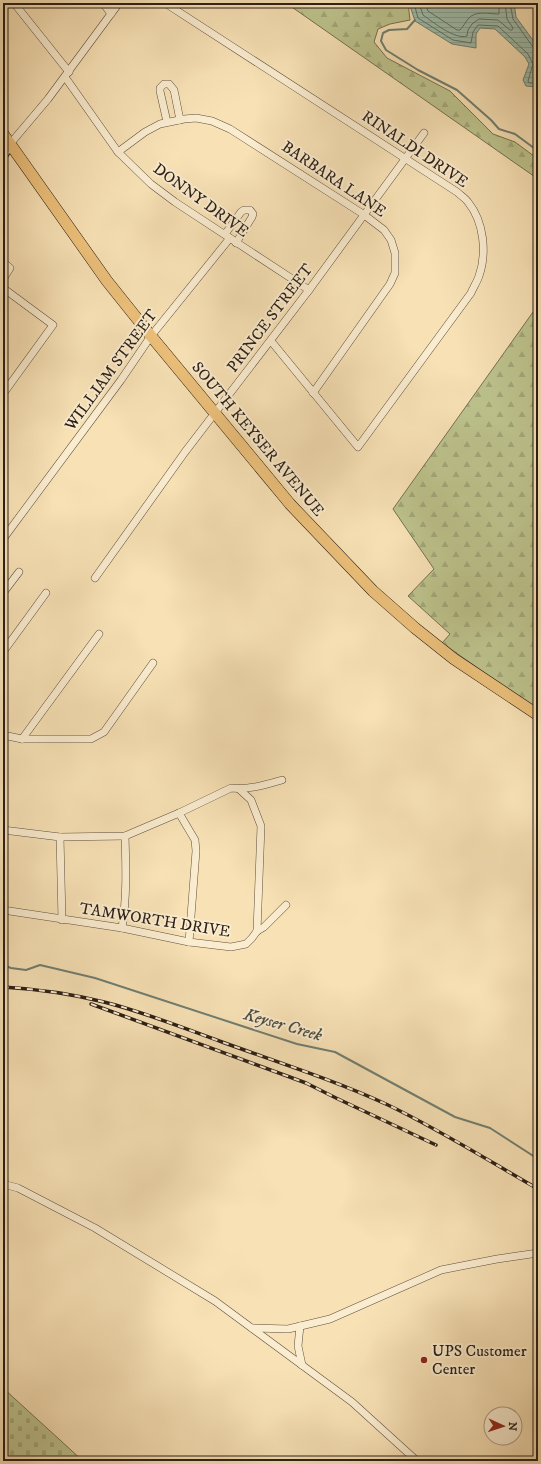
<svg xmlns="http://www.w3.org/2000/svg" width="541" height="1464" font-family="'IM FELL DW Pica',serif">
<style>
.forest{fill:url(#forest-firs);stroke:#747052}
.cemetery{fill:url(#cemetery-stones);stroke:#747052}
.water{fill:url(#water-rules);stroke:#6f7e71}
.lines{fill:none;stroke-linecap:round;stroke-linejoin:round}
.shore{stroke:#646e62;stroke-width:1}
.stream{stroke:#6f7e71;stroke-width:2}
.street-casing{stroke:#5e4f3e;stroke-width:8}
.secondary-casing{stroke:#2b1e16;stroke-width:12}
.primary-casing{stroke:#2b1e16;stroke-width:12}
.street{stroke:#faeccf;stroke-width:7}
.secondary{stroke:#faeccf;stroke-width:10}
.primary{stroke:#ecc07a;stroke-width:11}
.rail-casing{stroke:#2b1e16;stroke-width:3.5}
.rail{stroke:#faeccf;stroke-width:2;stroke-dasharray:6;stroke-linecap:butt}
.poi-dot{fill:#8f2418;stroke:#faeccf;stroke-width:1.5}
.labels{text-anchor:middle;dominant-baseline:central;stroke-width:4;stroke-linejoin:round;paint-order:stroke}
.street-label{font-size:16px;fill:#2b1e16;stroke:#faeccf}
.poi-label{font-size:16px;fill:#2b1e16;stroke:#faeccf;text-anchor:start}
.water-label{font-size:17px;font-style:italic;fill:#4d4e43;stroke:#faeccf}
</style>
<defs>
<pattern id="forest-firs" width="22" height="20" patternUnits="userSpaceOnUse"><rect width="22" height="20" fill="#bdc38d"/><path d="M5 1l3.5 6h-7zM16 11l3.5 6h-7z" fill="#a3a779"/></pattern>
<pattern id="cemetery-stones" width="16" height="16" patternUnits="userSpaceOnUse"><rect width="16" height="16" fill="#bdc38d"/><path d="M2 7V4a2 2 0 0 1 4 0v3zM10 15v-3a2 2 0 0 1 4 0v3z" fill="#a3a779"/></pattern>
<pattern id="water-rules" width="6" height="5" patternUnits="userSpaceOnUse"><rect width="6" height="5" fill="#9dbead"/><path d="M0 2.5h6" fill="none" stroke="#87a394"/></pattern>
</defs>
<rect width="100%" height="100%" fill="#f7e1b5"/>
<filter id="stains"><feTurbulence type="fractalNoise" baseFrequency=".005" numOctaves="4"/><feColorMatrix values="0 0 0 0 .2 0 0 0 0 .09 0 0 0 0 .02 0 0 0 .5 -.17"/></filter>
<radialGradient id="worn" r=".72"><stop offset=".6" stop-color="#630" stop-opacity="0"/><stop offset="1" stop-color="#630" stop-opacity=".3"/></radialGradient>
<g class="forest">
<path d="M 286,3 L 408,3 L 410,20 L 390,24 L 378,29 L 374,42 L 387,58 L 450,91 L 493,134 L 515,142 L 538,159 L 538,179 Z"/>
<path d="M 538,305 L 538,710 L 442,643 L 450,634 L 408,596 L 434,569 L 393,509 Z"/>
</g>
<path class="cemetery" d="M 3,1388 L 83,1461 L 3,1461 Z"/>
<path class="water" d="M 410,3 L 514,3 L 516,17 L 538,47 L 538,87 L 526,86 L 523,80 L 529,64 L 525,57 L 495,29 L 480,28 L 476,34 L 476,48 L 452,44 L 415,21 L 410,6 Z"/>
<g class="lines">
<g class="shore">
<path d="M 414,3 L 418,18 L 453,40 L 471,43 L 473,32 L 478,25 L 498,26 L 528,54 L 533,64 L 528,81 L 529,83 L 538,83"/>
<path d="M 419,3 L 423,15 C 433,22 455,40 467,36 L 468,30 L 472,24 L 479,19 L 498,20 L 510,30 L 512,30 L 513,28 L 507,19 L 505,3"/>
<path d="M 425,3 L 428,11 L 457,30 L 460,30 C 463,27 465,23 468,19 C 475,10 489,14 499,14 L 499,3"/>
<path d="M 510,3 L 513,19 L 533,47 L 538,49"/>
</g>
<g class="stream">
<path d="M 415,20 L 407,29 L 389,30 L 383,33 L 381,41 L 386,50 L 418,70 L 457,90 L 491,120 L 499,129 L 515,134 L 538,151"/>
<path d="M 3,965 L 11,968 L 26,970 L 40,965 L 95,978 L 297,1044 L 335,1052 L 455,1117 L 490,1128 L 538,1159"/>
</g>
<g class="street-casing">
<g id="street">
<path d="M 14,3 L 69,72"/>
<path d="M 103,3 L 111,14"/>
<path d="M 165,3 L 457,192 C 460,195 465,198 468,202 C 484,222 487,253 479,276 C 477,282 473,288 471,293 L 358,447 L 271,341"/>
<path d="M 65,77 L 118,152 L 151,184 L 175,202 L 309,290"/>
<path d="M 167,122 L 160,91 L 160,88 L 164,84 L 169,84 L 174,90 L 180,120"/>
<path d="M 10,144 L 48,99 L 119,3"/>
<path d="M 118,152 L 145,132 L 160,124 L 184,119 L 196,118 L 212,121 L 230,129 L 363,214 L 384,230 L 391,240 L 395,253 L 395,273 L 390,284 L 313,393"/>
<path d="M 225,234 L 241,212 L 244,210 L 250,210 L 253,214 L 252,217 L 236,243"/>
<path d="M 3,262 L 10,268 L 3,279"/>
<path d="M 3,288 L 53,325 L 3,394"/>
<path d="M 3,539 L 121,380 L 151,336 L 230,238"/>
<path d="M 95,578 L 185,452 L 309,290 L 424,133"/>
<path d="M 3,593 L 19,572"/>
<path d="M 3,652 L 46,593"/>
<path d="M 3,735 L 22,739 L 91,739 L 104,732 L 153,663"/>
<path d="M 22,739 L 99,634"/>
<path d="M 239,789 L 251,800 L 261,826 L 257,931"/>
<path d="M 179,813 L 195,840 L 196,851 L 189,942"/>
<path d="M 3,830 L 60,837 L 125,836 L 179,813 L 231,788 C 248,790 265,785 282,780"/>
<path d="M 60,837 L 62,920"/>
<path d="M 3,910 L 122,928 L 189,942 L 231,947 L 246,944 L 252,938 L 257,931 L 264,927 L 286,905"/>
<path d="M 122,928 C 127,897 126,866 125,836"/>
<path d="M 538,1105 L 538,1128"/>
<path d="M 3,1184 L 18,1188 L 95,1228 L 215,1301 L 352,1402 L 417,1461"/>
<path d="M 300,1326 L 298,1346 L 302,1365"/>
<path d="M 252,1328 L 288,1329 L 330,1319 L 441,1270 L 497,1259 L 538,1253"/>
</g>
</g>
<g class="secondary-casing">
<path id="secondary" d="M 3,154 L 10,144"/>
</g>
<g class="primary-casing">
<path id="primary" d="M 3,134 L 107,281 L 151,336 L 290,504 L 373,591 L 415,628 L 454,659 L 538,715"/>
</g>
<use href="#street" class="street"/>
<use href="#secondary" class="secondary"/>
<use href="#primary" class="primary"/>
<g class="rail-casing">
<g id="rail">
<path d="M 3,987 C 37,989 72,994 104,1002 C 144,1012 183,1028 222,1042 C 277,1062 334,1080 388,1105 C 440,1130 489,1161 538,1189"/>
<path d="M 91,1004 L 306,1083 L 336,1098 L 436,1145"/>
</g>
</g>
<use href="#rail" class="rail"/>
</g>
<circle class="poi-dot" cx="424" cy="1360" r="4"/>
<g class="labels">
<g class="street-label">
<text transform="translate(415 149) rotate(34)">RINALDI DRIVE</text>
<text transform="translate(334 179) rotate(34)">BARBARA LANE</text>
<text transform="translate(201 200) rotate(36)">DONNY DRIVE</text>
<text transform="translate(270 318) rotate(-53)">PRINCE STREET</text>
<text transform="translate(111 370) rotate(-54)">WILLIAM STREET</text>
<text transform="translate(258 439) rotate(50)">SOUTH KEYSER AVENUE</text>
<text transform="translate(155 920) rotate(9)">TAMWORTH DRIVE</text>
</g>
<g class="poi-label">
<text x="432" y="1351">UPS Customer<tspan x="432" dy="18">Center</tspan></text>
</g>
<g class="water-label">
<text transform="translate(283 1025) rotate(16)">Keyser Creek</text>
</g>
</g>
<rect width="541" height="1464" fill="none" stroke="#f7e1b5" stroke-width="16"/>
<rect x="4" y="4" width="533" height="1456" fill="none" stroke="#2b1e16" stroke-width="2"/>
<rect x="8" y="8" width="525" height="1448" fill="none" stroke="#2b1e16"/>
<g transform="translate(503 1426) rotate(93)"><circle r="19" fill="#faeccf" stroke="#a79a85"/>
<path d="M0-3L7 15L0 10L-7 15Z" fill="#8f2418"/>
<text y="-6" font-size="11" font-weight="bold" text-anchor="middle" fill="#2b1e16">N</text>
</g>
<rect width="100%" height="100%" filter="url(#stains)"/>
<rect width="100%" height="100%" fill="url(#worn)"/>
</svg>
